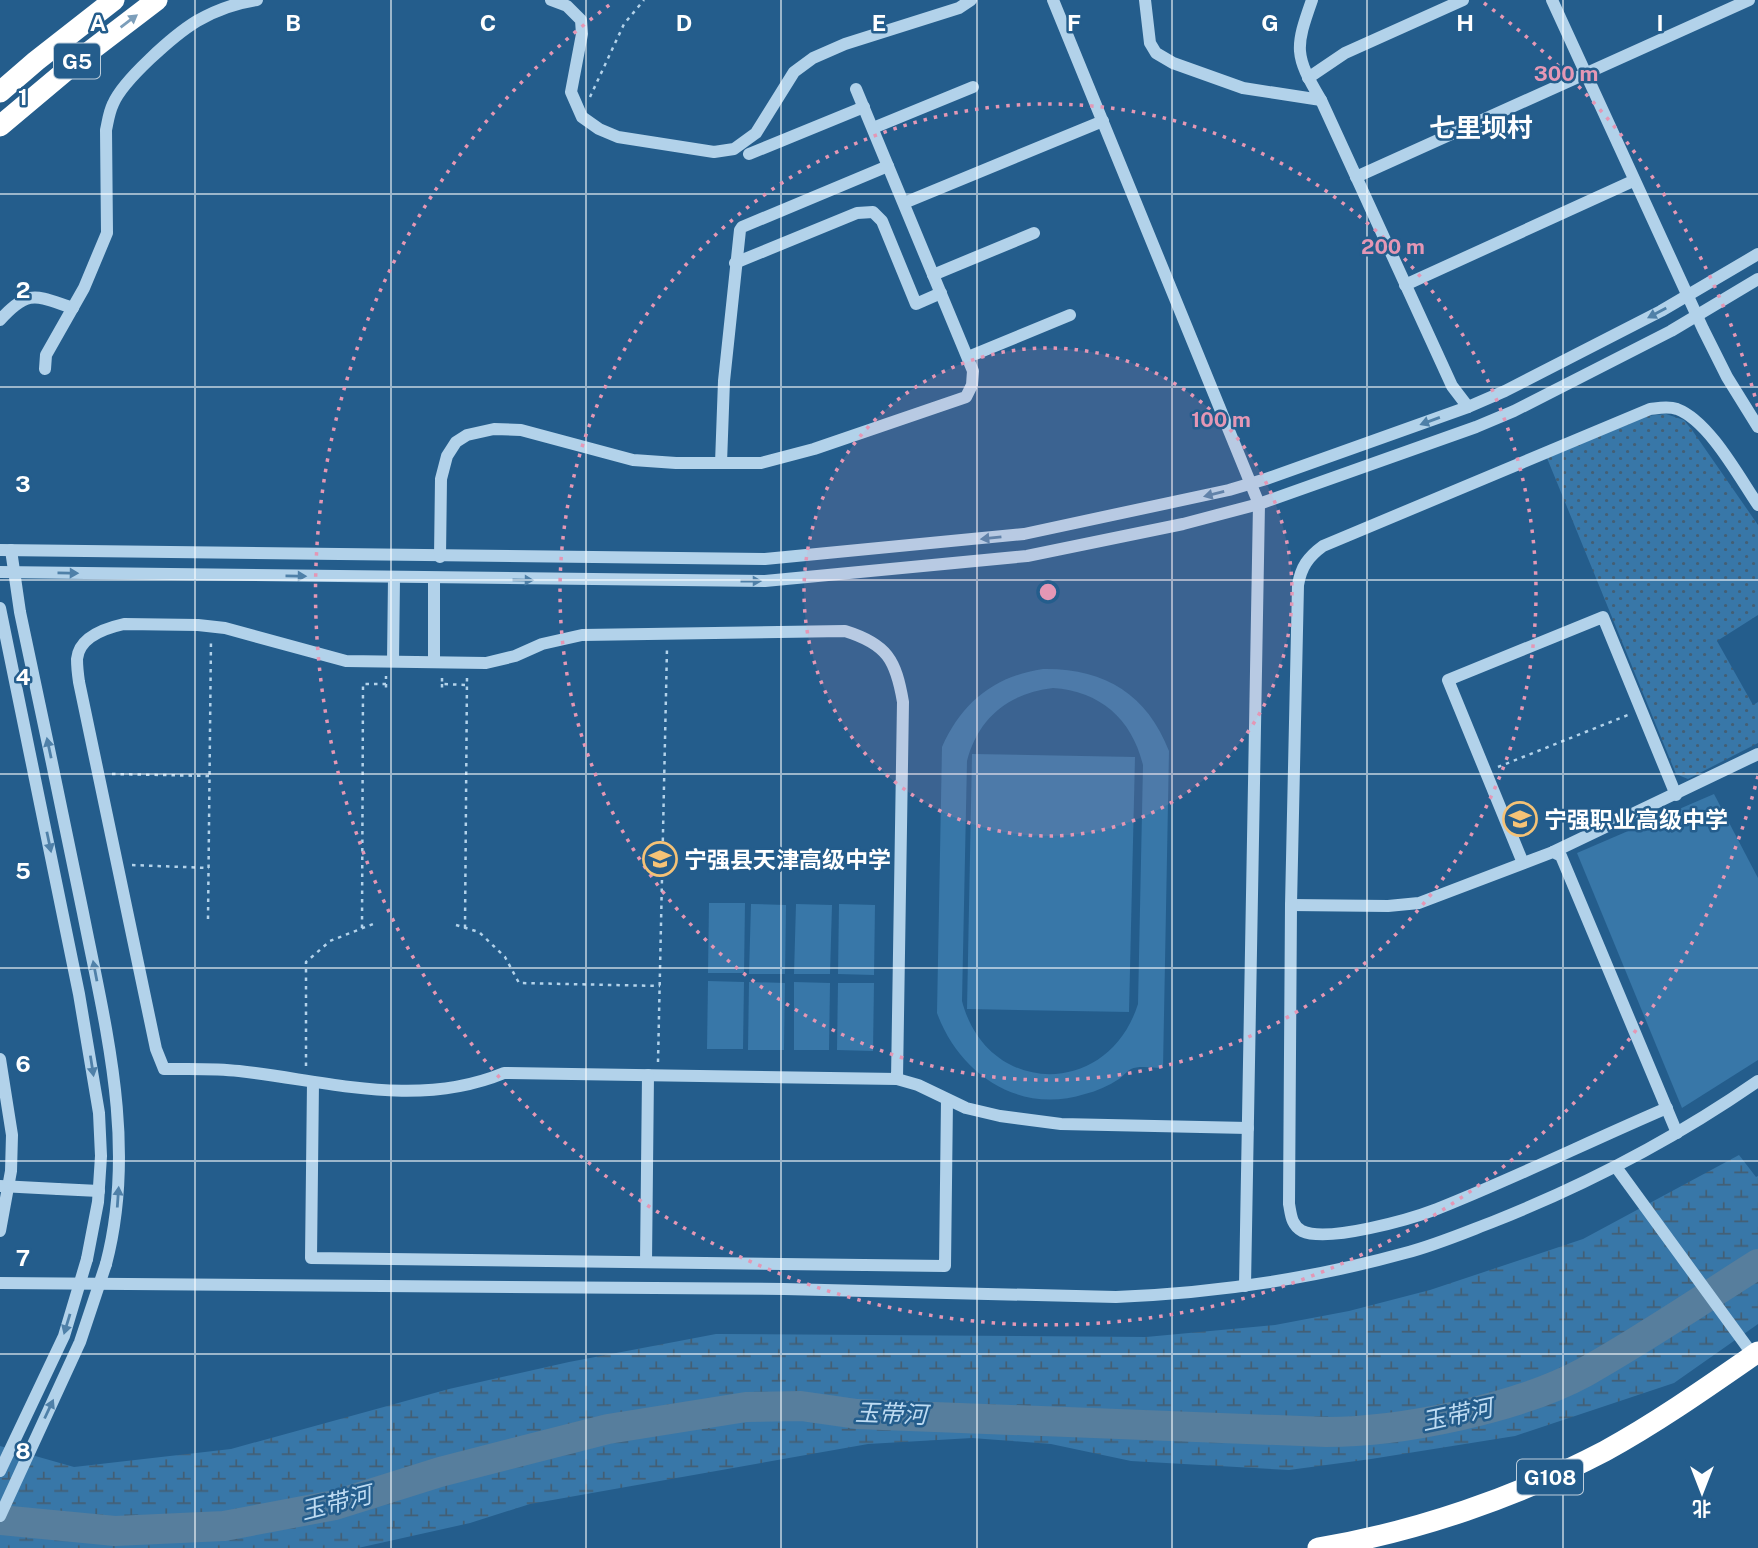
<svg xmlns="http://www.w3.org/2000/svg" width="1758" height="1548" font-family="'Public Sans','Noto Sans SC',sans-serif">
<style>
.grass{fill:url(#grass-dots)}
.wetland{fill:url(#wetland-marsh)}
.garden{fill:#3877a8;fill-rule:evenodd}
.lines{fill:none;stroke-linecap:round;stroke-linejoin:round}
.river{stroke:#577e9d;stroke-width:30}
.path{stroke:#b2d2ea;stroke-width:2.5;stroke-dasharray:3.5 5;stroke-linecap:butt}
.minor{stroke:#b2d2ea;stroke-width:12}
.highway{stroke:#fff;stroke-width:21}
.minor-bridge{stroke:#b2d2ea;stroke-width:12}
.oneway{fill:#7c9eba}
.oneway2{fill:#4f80a8}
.grid{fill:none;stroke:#fff;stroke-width:2;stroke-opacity:0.55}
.ring{fill:none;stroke:#e497b5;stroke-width:3.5;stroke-dasharray:3.5 7}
.labels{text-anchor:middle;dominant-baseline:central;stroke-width:5;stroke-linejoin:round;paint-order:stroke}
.shield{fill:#245d8c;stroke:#bdcedc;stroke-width:2}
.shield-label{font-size:21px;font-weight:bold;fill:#fff}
.poi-label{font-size:23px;font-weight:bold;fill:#fff;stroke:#245d8c;text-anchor:start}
.water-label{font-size:24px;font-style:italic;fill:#bedbf2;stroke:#245d8c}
.quarter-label{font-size:26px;font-weight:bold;fill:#fff;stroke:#245d8c}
.grid-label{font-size:23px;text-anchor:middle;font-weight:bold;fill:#fff;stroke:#245d8c;stroke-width:5;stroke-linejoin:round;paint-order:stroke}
.centre{fill:#e497b5;stroke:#245d8c;stroke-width:3.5}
.ring-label{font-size:21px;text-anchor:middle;font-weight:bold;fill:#e497b5;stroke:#245d8c;stroke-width:5;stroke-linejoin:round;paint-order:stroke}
</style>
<defs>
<pattern id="grass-dots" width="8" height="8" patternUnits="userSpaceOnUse" patternTransform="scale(1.75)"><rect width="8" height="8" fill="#3877a8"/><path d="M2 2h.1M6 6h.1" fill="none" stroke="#435f75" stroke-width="1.8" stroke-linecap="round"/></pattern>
<pattern id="wetland-marsh" width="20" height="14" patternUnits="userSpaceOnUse" patternTransform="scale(1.75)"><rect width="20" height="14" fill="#3877a8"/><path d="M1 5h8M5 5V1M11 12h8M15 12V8" fill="none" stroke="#435f75"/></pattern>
</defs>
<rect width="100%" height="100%" fill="#245d8c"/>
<path class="grass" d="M 1666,414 L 1684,420 L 1692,430 L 1758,525 L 1758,615 L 1717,641 L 1753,705 L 1758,702 L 1758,743 L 1688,779 L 1676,774 L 1547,458 L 1647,416 Z"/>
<path class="wetland" d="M 1739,1155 L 1756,1177 L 1758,1176 L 1758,1324 L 1674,1383 L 1515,1436 L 1371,1459 L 1289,1470 L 1131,1461 L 1051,1444 L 972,1438 L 868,1444 L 530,1504 L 470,1523 L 358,1548 L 0,1548 L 0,1446 L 74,1467 L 231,1449 L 449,1389 L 569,1362 L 716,1334 L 1146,1337 L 1275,1325 L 1349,1311 L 1430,1290 L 1583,1239 Z"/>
<g class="garden">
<path d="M 1043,669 C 1104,668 1147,694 1169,751 L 1163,1068 C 1154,1068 1139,1065 1131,1069 C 1127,1071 1123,1076 1119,1079 C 1108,1086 1097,1091 1085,1094 C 1018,1115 959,1073 937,1013 L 942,747 C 962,702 995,676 1043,669 ZM 1053,688 C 1100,691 1132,719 1143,765 L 1138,1004 C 1108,1099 987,1097 962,1001 L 967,761 C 978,718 1009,693 1053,688 Z"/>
<path d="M 972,754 L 1135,757 L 1129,1012 L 967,1009 Z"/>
<path d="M 1714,794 L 1758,878 L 1758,1060 L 1682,1108 L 1577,853 Z"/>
<path d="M 709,903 L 745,903 L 744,973 L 708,973 Z"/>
<path d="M 751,904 L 786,905 L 785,974 L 749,974 Z"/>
<path d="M 796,904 L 832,905 L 830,974 L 794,974 Z"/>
<path d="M 839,904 L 875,905 L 874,975 L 838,974 Z"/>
<path d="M 708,981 L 744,982 L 743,1049 L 707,1049 Z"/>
<path d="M 749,982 L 785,983 L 784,1050 L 748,1050 Z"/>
<path d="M 794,982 L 830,983 L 829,1050 L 794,1050 Z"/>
<path d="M 838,983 L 874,983 L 873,1051 L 837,1050 Z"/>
</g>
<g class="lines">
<path class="river" d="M 0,1520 L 115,1531 L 224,1526 L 335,1505 L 440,1472 L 608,1429 L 746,1407 L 801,1406 L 857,1414 L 1326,1432 C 1402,1432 1519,1408 1585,1372 C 1644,1339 1701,1300 1758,1264"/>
<g class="path">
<path d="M 590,97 L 624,24 L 644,0"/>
<path d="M 442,678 L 442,684 L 467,685"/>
<path d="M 386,684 L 386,691"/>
<path d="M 442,684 L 442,692"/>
<path d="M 1498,767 L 1628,715"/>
<path d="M 112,774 L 210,776"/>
<path d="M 132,865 L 209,868"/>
<path d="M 208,919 L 211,639"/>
<path d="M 456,925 L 479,932 L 505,957 L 519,983 L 660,986"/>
<path d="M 362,928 L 363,684 L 386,684 L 386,676"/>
<path d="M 465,928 L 467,676"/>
<path d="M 658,1062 L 667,648"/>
<path d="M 306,1066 L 306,962 L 330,941 L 373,924"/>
</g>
<g class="minor">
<path d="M 551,0 L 567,6 L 581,20 L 582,34 L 571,92 L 582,117 L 599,129 L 618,137 L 714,152 L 734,149 L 756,133 L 794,72 L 813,58 L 845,44 L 959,8 L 971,0"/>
<path d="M 1053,0 L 1259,504 L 1245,1286"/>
<path d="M 1145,0 L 1150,43 L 1156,53 L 1173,63 L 1243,88 L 1321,100"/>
<path d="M 1312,0 C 1295,48 1294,55 1321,100 L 1452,386 L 1468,407"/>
<path d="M 1552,0 L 1703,329 L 1727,377 L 1758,427"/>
<path d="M 1308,78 L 1345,53 L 1463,0"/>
<path d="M 873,128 L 973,87"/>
<path d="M 749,154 L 864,107"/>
<path d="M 1356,177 L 1749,0"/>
<path d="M 904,203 L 1103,121"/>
<path d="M 735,263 L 857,213 L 873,212 L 882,221 L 916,304 L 941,293"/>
<path d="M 933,275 L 1034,233"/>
<path d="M 1405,285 L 1633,181"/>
<path d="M 0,320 C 29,288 36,296 73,308"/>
<path d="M 968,357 L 1070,315"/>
<path d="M 45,369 L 46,355 L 84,288 L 107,233 L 106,130 C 108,121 109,112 113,104 C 123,80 174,35 197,21 C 216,10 236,3 257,0"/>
<path d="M 721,463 L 724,381 L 740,230 L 742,227 L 888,166"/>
<path d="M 0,550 L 765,559 L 1024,534 L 1229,490 L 1266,479 L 1468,407 L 1505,391 L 1661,311 L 1758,254"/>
<path d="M 11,550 L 20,612 C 41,712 63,813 83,913 C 106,1029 137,1146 106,1264"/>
<path d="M 440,557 L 441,479 L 447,456 L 456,442 L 467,435 L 494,429 L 521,430 L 633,460 L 676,463 L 761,463 L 814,449 L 966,397 L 972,385 L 973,371 L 856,89"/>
<path d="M 0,572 L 765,581 L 1027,556 L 1183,524 L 1259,504 L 1476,427 L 1514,411 L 1671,331 L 1758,279"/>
<path d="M 0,608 L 79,994 L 99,1113 L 101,1156 L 98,1202 L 87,1259"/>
<path d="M 124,624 L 198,625 L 225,628 L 346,661 L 486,663 L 515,656 L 542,644 L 582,635 L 845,631 C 887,644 896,660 903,702 L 897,1079 L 504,1073 C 417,1109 328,1081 239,1071 C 214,1068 188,1069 164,1069 L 156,1049 L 79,682 C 78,675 77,667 77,659 C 79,637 106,628 124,624 Z"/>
<path d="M 393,661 L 394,578"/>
<path d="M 434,662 L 434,578"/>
<path d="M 1553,852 L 1758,754"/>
<path d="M 1523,863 L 1448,680 L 1603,617 L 1676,795"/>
<path d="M 1291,905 L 1388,906 L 1419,903 L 1553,852 L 1561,856 L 1677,1133"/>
<path d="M 0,1059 L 12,1135 L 11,1171 L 0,1231"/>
<path d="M 897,1079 L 918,1085 L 966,1108 L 1000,1116 L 1061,1124 L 1248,1128"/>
<path d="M 313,1082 L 311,1258 L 945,1266 L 947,1100"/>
<path d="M 1667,1108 C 1590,1141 1515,1178 1437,1209 C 1411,1219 1328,1243 1302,1231 C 1291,1225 1291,1214 1289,1204 L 1291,905 L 1298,585 C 1301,567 1308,557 1323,546 L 1650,409 C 1659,408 1668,406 1677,409 C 1709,421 1739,477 1758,505"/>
<path d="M 1616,1167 L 1753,1355"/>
<path d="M 58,1189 L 99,1191"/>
<path d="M 646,1262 L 648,1075"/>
<path d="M 0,1283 L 784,1289 L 1116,1297 C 1214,1293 1311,1279 1405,1253 C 1436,1245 1466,1232 1495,1221 C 1588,1184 1676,1138 1758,1081"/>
</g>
<g class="highway">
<path d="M 0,92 L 36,61 L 114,0"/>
<path d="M 0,126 L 81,58 L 157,0"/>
<path d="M 1318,1548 C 1416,1532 1517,1497 1605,1451 C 1658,1422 1709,1386 1758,1352"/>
</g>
<g class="minor-bridge">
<path d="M 0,1186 L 58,1189"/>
<path d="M 0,1471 L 64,1336 L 87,1259"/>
<path d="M 0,1516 L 80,1342 L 106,1264"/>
</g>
</g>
<defs><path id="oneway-solid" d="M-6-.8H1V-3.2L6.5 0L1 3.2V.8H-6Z" transform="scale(1.75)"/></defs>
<use class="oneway" href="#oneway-solid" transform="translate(129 21) rotate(-37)"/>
<g class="oneway2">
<use href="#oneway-solid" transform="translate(1657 313) rotate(152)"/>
<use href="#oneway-solid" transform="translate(1430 421) rotate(160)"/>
<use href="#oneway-solid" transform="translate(1214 494) rotate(166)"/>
<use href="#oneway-solid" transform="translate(991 538) rotate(174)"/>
<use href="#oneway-solid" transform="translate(68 573) rotate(1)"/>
<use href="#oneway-solid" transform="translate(296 576) rotate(1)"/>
<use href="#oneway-solid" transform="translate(523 580) rotate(1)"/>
<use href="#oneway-solid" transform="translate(751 581)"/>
<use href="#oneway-solid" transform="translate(49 748) rotate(-102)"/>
<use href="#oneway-solid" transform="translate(49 842) rotate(78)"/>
<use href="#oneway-solid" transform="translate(95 971) rotate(-101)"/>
<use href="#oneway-solid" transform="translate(92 1066) rotate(81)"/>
<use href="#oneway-solid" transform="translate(118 1197) rotate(-86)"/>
<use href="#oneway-solid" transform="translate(67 1324) rotate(107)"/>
<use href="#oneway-solid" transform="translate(49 1409) rotate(-65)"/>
</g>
<path class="grid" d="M 195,0 L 195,1548M 391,0 L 391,1548M 586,0 L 586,1548M 781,0 L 781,1548M 977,0 L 977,1548M 1172,0 L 1172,1548M 1367,0 L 1367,1548M 1563,0 L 1563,1548M 0,194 L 1758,194M 0,387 L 1758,387M 0,580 L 1758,580M 0,774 L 1758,774M 0,968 L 1758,968M 0,1161 L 1758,1161M 0,1354 L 1758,1354"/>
<circle cx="1048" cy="592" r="244" fill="#e497b5" fill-opacity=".12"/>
<g class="ring">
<circle cx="1048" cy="592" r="244"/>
<circle cx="1048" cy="592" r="488"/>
<path d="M1758 776A733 733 0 1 1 612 3M1484 3A733 733 0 0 1 1758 408"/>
</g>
<defs>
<g id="school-ring" transform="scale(1.75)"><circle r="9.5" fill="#245d8c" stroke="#f5c276" stroke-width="1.5"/><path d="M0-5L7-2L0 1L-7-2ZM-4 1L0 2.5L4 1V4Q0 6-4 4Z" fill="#f5c276"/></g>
</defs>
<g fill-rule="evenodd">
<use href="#school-ring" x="1520" y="819"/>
<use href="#school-ring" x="660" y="859"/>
</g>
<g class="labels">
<g class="shield">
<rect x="54" y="43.5" width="46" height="35" rx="5"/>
<rect x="1517" y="1459.5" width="66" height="35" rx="5"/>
</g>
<g class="shield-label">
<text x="77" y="61">G5</text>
<text x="1550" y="1477">G108</text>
</g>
<g class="poi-label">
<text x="1544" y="819">宁强职业高级中学</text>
<text x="684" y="859">宁强县天津高级中学</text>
</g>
<g class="water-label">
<text transform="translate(891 1413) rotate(2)">玉带河</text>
<text transform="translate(1457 1414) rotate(-12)">玉带河</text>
<text transform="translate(336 1502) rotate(-14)">玉带河</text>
</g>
<g class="quarter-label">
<text x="1481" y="127">七里坝村</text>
</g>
</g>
<g class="grid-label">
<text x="98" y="31">A</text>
<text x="293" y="31">B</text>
<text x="488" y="31">C</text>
<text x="684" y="31">D</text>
<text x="879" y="31">E</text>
<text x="1074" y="31">F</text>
<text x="1270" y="31">G</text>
<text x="1465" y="31">H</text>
<text x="1660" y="31">I</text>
<text x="23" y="105">1</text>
<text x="23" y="298">2</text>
<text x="23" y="492">3</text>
<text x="23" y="685">4</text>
<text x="23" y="879">5</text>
<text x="23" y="1072">6</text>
<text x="23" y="1266">7</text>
<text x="23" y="1459">8</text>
</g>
<circle cx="1048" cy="592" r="10" class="centre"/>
<g class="ring-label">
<text x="1566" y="81">300 m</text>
<text x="1393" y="254">200 m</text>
<text x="1221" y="427">100 m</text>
</g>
<g transform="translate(1702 1492) rotate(180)" stroke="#245d8c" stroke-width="5" paint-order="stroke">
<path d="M0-5L12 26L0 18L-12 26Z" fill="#ffffff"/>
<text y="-10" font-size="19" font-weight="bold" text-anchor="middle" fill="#ffffff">北</text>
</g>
</svg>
